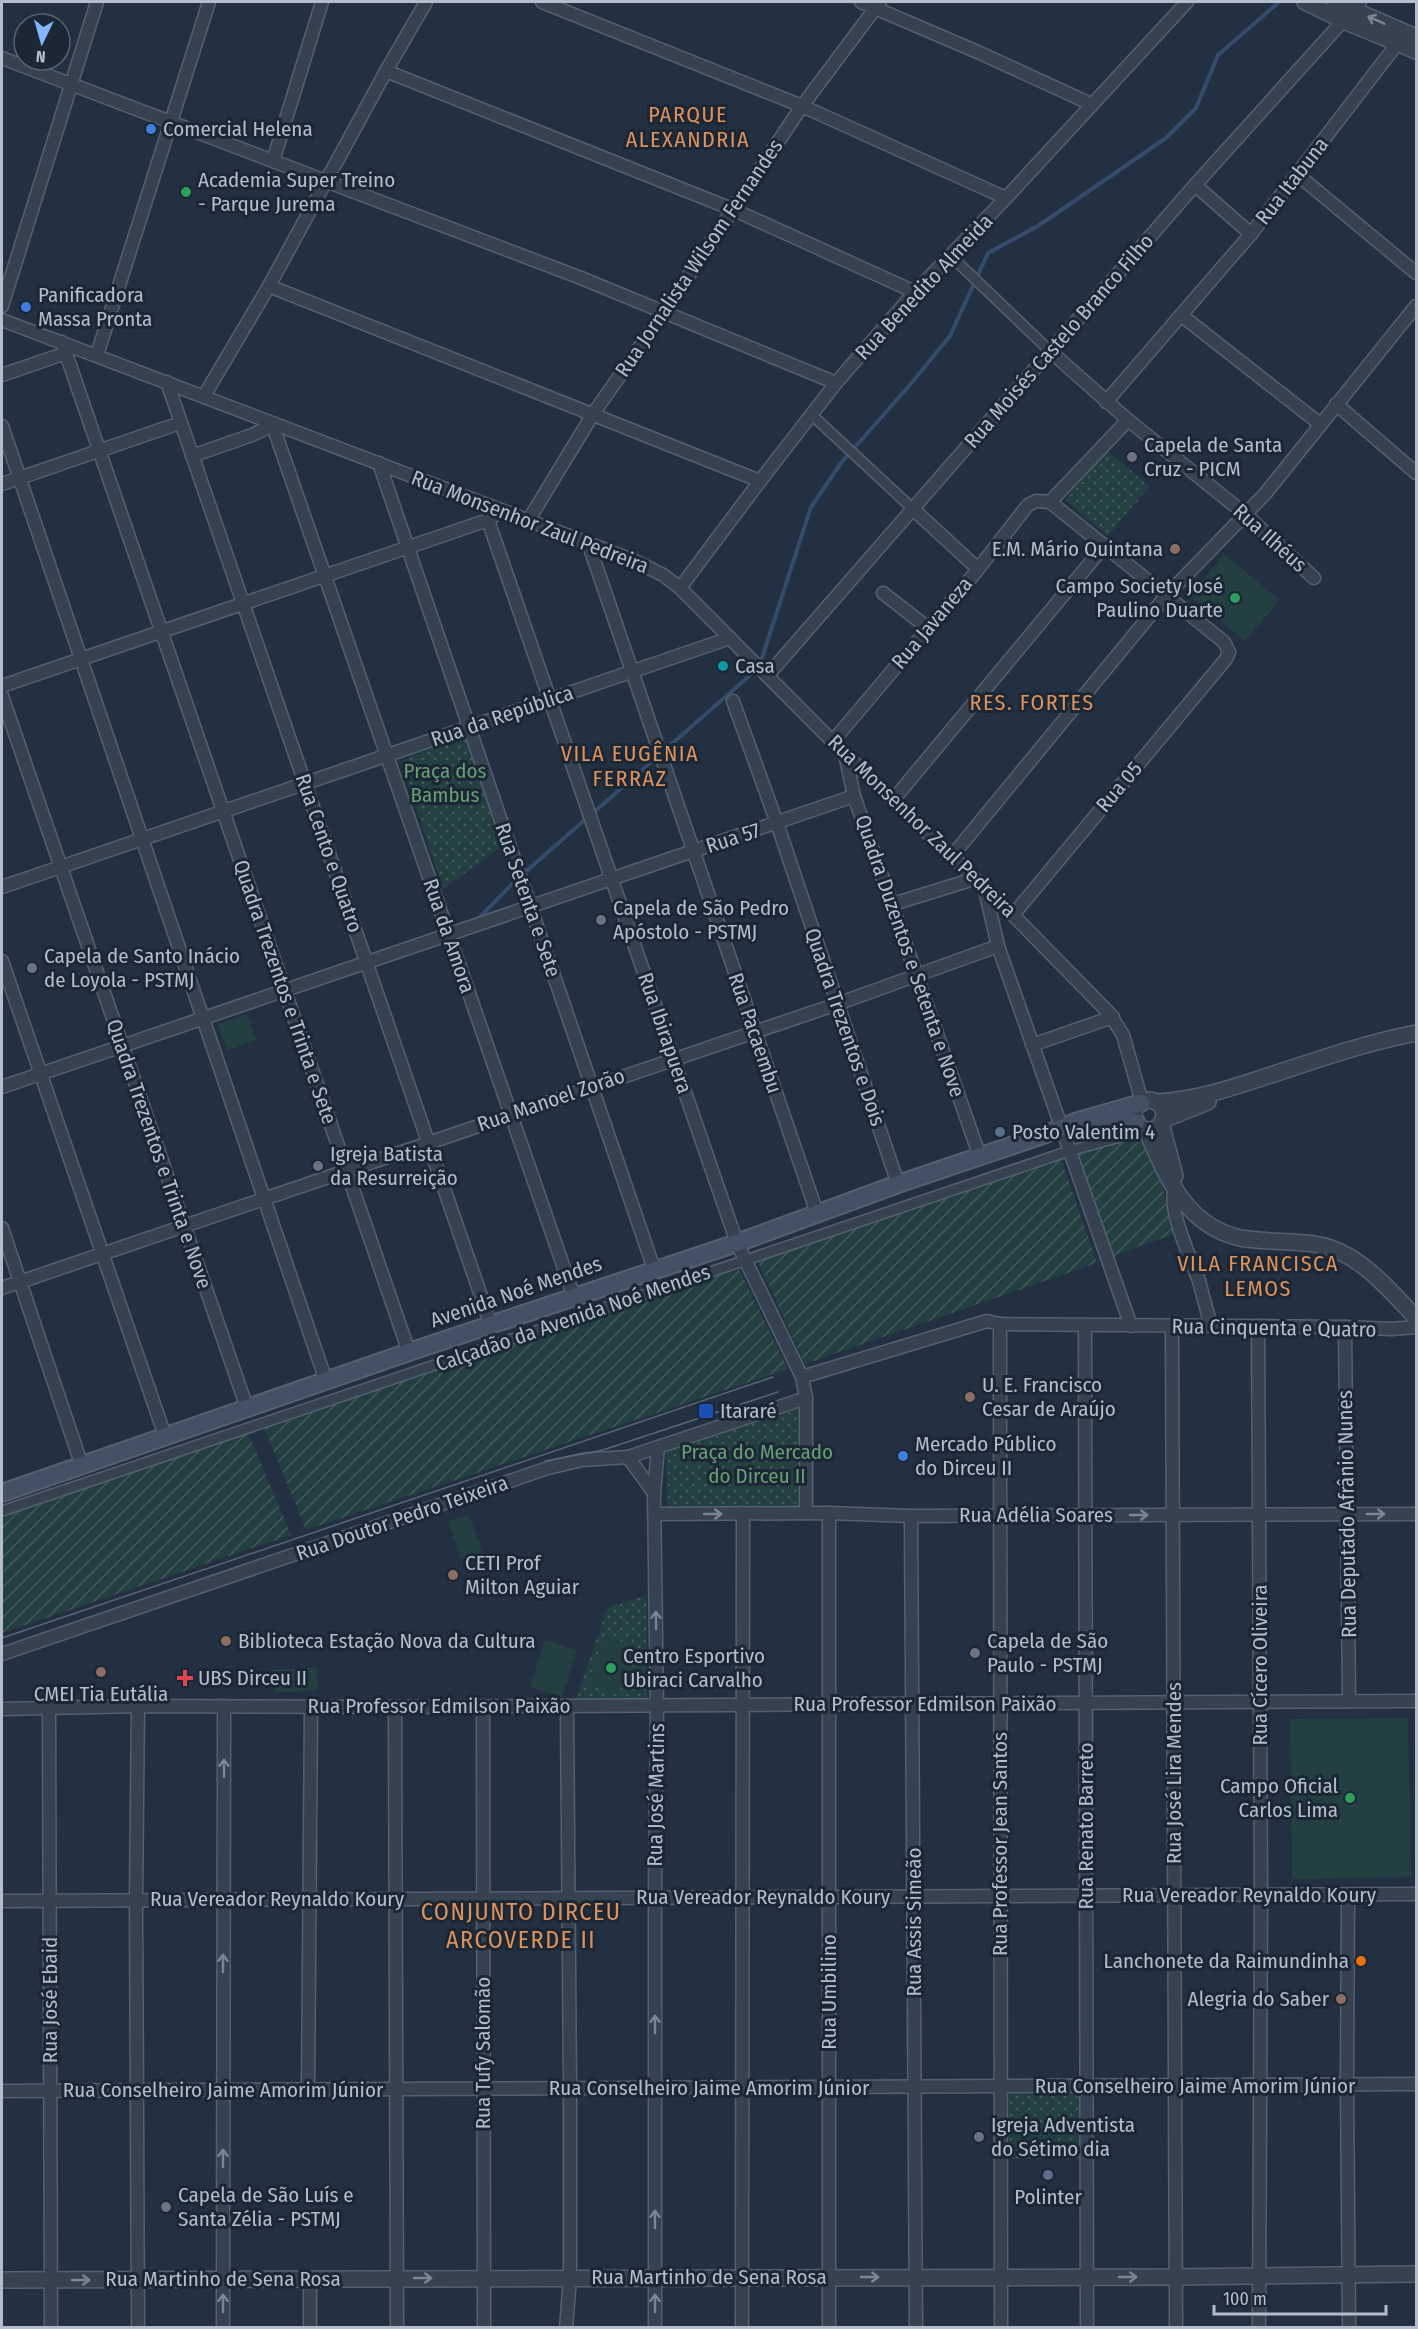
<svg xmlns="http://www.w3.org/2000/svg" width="1418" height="2329" font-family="'Fira Sans Condensed',sans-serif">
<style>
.grass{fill:url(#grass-dots)}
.garden{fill:url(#garden-furrows)}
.pitch{fill:#243f41}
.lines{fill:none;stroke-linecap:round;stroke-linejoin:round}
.stream{stroke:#344b69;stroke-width:4}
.pedestrian-casing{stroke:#55606e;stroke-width:12}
.minor-casing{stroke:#55606e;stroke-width:15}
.tertiary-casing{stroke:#55606e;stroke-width:18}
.secondary-casing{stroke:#55606e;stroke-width:20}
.pedestrian{stroke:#374250;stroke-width:9}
.minor{stroke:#374250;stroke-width:12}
.tertiary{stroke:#374250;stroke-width:15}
.secondary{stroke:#445164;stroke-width:16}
.tram{stroke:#586678;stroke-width:1.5}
.oneway{stroke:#7b8694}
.shop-dot{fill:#3f7fe0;stroke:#1c2735;stroke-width:2}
.leisure-dot{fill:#2e9e5b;stroke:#1c2735;stroke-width:2}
.worship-dot{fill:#6b7280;stroke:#1c2735;stroke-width:2}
.education-dot{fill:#8d6e63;stroke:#1c2735;stroke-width:2}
.culture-dot{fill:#0f9aa8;stroke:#1c2735;stroke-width:2}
.service-dot{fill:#5c6f8a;stroke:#1c2735;stroke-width:2}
.transit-dot{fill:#1a4fb4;stroke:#1c2735;stroke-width:2}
.health-dot{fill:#e0444e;stroke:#1c2735;stroke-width:2}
.food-dot{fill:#e8710a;stroke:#1c2735;stroke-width:2}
.labels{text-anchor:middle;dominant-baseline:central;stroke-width:6;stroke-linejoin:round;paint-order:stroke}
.poi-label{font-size:21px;fill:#b3bdcb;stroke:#1c2735;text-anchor:start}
.street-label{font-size:21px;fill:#b3bdcb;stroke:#1c2735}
.park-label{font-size:21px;fill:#689e74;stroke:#1c2735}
.neighbourhood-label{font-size:22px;letter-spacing:1.5px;fill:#de925b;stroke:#1c2735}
.quarter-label{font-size:24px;letter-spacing:1.5px;fill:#de925b;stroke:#1c2735}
</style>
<defs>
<pattern id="grass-dots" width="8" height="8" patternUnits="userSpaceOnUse" patternTransform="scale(1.5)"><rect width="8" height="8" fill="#243f41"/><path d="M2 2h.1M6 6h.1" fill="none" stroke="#41595b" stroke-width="1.8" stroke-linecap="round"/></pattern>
<pattern id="garden-furrows" width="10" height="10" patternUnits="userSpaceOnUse" patternTransform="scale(1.5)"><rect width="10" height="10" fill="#243f41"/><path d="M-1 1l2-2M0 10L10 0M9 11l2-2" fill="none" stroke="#41595b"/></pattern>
</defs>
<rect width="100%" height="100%" fill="#223041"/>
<g class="grass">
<path d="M 1106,450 L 1150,486 L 1108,536 L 1065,500 Z"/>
<path d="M 466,734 L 501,847 L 443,889 L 401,761 Z"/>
<path d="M 799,1405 L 800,1509 L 667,1509 L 666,1450 Z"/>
<path d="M 647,1595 L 647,1698 L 576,1699 L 607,1608 Z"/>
<path d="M 1009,2091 L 1084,2092 L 1084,2159 L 1009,2159 Z"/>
</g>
<g class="garden">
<path d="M 1133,1136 L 1148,1141 L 1177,1233 L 1114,1256 L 1076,1151 Z"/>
<path d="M 1060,1156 L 1097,1263 L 805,1364 L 758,1262 Z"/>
<path d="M 738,1267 L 788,1369 L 306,1530 L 263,1425 Z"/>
<path d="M 247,1430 L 291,1535 L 2,1633 L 2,1515 Z"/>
</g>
<g class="pitch">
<path d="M 1224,554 L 1280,600 L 1245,641 L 1190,596 Z"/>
<path d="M 247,1014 L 256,1040 L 227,1051 L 218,1024 Z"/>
<path d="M 469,1514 L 482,1552 L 460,1559 L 448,1521 Z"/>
<path d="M 606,1636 L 635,1646 L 618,1695 L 588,1684 Z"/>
<path d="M 545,1640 L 577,1650 L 562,1697 L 530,1687 Z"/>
<path d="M 317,1667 L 318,1690 L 274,1693 L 272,1670 Z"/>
<path d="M 1408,1718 L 1411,1877 L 1292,1879 L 1290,1719 Z"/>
</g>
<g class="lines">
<g class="stream">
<path d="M 760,664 L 811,507 L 841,463 L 909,386 L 950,336 L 988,253 L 1038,226 L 1166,138 L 1196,108 L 1218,55 L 1279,2"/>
<path d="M 593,813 L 756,670"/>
<path d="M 523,874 L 587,818"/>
<path d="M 476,921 L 517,879"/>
</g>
<g class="pedestrian-casing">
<g id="pedestrian">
<path d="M 955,260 L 1050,351"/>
<path d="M 812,415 L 913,509"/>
<path d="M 2,1511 L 1069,1151 L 1146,1130"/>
</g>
</g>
<g class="minor-casing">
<g id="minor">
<path d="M 542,2 L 802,106 L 1006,198"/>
<path d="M 861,2 L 980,53 L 1091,104"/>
<path d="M 2,58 L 581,278 L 836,383"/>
<path d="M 386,71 L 732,209 L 915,292"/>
<path d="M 273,161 L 322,2"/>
<path d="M 1298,175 L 1416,273"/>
<path d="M 1195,185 L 1251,234"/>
<path d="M 269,286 L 760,481"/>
<path d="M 2,306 L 97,2"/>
<path d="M 1181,315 L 1320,424"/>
<path d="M 2,320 L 635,561 L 663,575 L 680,588 L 845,754 L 1013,915 L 1109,1013 L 1123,1035 L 1142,1102"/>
<path d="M 62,342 L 409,1352"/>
<path d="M 1050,351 L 1128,420 L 1245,514 L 1314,578"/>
<path d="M 97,355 L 209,2"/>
<path d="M 2,375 L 66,353"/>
<path d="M 167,382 L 491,1325"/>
<path d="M 204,396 L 269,286 L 386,71 L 426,2"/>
<path d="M 1106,402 L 1251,234 L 1397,44"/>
<path d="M 1336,404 L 1416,473"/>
<path d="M 2,426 L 326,1381"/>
<path d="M 273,426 L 574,1297"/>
<path d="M 192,456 L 252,435 L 275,424"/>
<path d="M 379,463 L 654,1269"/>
<path d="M 2,484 L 180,423"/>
<path d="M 1050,502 L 1128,420"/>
<path d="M 913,509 L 977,568"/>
<path d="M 488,520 L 737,1243 L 802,1377 L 806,1398 L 806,1513"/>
<path d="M 528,521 L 593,414 L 665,311 L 802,106 L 880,2"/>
<path d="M 589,545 L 817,1213"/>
<path d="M 680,588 L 760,481 L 836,383 L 915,292 L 1006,198 L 1187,2"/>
<path d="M 883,593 L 928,628"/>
<path d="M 768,675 L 1195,185 L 1360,2"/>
<path d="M 2,686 L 488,520 L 494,516"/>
<path d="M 2,696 L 247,1408"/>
<path d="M 733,701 L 777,823 L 898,1184"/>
<path d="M 833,741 L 971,578 L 1028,505 L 1036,501 L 1050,502 L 1224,642 L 1229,652 L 1226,659 L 1013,915"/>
<path d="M 845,754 L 854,796 L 980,1157"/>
<path d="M 894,799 L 1105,545"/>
<path d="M 952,856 L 1166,596 L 1265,494 L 1416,306"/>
<path d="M 2,887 L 730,638"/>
<path d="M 985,890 L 998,946 L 1131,1326"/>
<path d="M 893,904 L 974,879"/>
<path d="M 2,961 L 165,1436"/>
<path d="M 1032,1045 L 1113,1017"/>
<path d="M 2,1087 L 854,796"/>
<path d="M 1176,1187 C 1165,1206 1192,1260 1199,1281 C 1203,1296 1207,1311 1211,1326"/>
<path d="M 2,1228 L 82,1466"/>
<path d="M 2,1288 L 837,1004 L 998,946"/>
<path d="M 1000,1324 L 1001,2328"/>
<path d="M 1085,1325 L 1087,2328"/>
<path d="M 1258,1326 L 1261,1895 L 1259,2328"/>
<path d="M 1172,1327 L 1176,2328"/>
<path d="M 1345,1327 L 1349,1701"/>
<path d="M 802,1377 L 987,1321 L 1000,1324 L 1345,1327 L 1391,1329 L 1416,1327"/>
<path d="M 628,1457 L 654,1493"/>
<path d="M 655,1514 L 829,1513 L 911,1516 L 1416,1514"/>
<path d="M 911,1516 L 916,2328"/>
<path d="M 2,1654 L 548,1468 L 582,1460 L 628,1457 L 806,1398"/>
<path d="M 483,1706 L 484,2328"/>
<path d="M 395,1707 L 397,2328"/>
<path d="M 2,1709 L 138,1706 L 395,1707 L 1416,1701"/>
<path d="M 49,1709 L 51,2328"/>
<path d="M 1348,1895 L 1347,2085 L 1349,2328"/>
<path d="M 2,1901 L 1416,1894"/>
<path d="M 308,2089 L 311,1707"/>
<path d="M 2,2091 L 1416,2084"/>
<path d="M 310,2279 L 310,2328"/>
<path d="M 138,2328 L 136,1900 L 138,1706"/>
<path d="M 223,2328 L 224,1706"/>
<path d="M 566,2328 L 570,2278 L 570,2088 L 567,1706"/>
<path d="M 655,2328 L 655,1898 L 657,1706 L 654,1493 L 658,1447"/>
<path d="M 742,2328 L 743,1513"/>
<path d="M 829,2328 L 829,1513"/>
</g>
</g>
<g class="tertiary-casing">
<g id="tertiary">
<path d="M 1305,2 L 1344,21 L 1416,51"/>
<path d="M 1335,2 L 1416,37"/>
<circle cx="1149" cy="1115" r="15"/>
<path d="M 1156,1102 C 1199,1100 1240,1085 1280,1072 C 1325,1057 1370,1042 1416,1033"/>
<path d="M 1163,1120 L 1208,1102"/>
<path d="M 1161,1123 L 1175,1176"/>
<path d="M 1146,1130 C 1167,1176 1184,1225 1240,1238 C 1264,1242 1289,1241 1314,1244 C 1357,1250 1388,1288 1416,1318"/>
<path d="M 2,2280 L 1176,2277 L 1416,2274"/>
</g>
</g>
<g class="secondary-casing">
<g id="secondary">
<path d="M 1091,1126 L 1108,1122 L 1136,1122"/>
<path d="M 2,1493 L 409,1352 L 737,1243 L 898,1184 L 1046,1134 L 1078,1121 L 1141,1103"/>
</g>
</g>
<use href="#pedestrian" class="pedestrian"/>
<use href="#minor" class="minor"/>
<use href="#tertiary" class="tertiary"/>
<use href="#secondary" class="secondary"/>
<g class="tram">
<path d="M 545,1461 L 603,1450 L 778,1392"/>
<path d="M 2,1638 L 773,1377"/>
</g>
</g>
<defs><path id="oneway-shaft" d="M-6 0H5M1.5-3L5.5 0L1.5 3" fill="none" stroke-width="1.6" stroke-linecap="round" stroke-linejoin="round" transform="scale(1.5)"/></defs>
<g class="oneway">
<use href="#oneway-shaft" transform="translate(1376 20) rotate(-156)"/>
<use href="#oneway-shaft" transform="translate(713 1514)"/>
<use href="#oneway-shaft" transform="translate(1376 1514)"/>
<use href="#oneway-shaft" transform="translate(1139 1515)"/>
<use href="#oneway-shaft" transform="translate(656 1620) rotate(-91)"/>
<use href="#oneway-shaft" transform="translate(224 1768) rotate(-90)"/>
<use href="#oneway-shaft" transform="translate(223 1963) rotate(-90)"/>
<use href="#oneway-shaft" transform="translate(655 2024) rotate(-90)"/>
<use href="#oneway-shaft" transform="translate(223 2158) rotate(-90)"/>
<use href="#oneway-shaft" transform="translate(655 2219) rotate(-90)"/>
<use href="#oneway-shaft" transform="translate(870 2277)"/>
<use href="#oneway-shaft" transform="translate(1128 2277)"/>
<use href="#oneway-shaft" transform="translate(423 2278)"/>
<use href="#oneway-shaft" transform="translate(81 2280)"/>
<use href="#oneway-shaft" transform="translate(223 2303) rotate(-90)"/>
<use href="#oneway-shaft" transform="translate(655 2303) rotate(-90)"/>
</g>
<g class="shop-dot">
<circle cx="151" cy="129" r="6"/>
<circle cx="26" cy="307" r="6"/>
<circle cx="903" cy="1456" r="6"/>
</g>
<g class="leisure-dot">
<circle cx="186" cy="192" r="6"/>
<circle cx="1235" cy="598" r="6"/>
<circle cx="611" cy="1668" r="6"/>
<circle cx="1350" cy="1798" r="6"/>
</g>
<g class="worship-dot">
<circle cx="1132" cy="457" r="6"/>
<circle cx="601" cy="920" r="6"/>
<circle cx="32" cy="968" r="6"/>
<circle cx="318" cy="1166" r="6"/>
<circle cx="975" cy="1653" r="6"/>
<circle cx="979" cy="2137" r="6"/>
<circle cx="166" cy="2207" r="6"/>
</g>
<g class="education-dot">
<circle cx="1175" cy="549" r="6"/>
<circle cx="970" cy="1397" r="6"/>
<circle cx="453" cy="1575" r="6"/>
<circle cx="226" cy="1641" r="6"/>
<circle cx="101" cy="1672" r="6"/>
<circle cx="1341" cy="1999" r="6"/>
</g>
<circle class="culture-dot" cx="723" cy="666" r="6"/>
<g class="service-dot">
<circle cx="1000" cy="1132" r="6"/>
<circle cx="1048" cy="2175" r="6"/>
</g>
<rect class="transit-dot" x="698" y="1403" width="16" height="16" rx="3"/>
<path class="health-dot" d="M182 1669h6v6h6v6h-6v6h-6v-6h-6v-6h6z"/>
<circle class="food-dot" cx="1361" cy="1961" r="6"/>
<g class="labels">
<g class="poi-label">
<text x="163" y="129">Comercial Helena</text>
<text x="198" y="180">Academia Super Treino<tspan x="198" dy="24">- Parque Jurema</tspan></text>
<text x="38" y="295">Panificadora<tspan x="38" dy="24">Massa Pronta</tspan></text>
<text x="1144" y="445">Capela de Santa<tspan x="1144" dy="24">Cruz - PICM</tspan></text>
<text x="1163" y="549" text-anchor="end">E.M. Mário Quintana</text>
<text x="1223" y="586" text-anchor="end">Campo Society José<tspan x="1223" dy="24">Paulino Duarte</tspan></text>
<text x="735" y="666">Casa</text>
<text x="613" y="908">Capela de São Pedro<tspan x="613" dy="24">Apóstolo - PSTMJ</tspan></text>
<text x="44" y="956">Capela de Santo Inácio<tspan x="44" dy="24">de Loyola - PSTMJ</tspan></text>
<text x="1012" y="1132">Posto Valentim 4</text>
<text x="330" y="1154">Igreja Batista<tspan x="330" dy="24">da Resurreição</tspan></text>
<text x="982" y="1385">U. E. Francisco<tspan x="982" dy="24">Cesar de Araújo</tspan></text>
<text x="720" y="1411">Itararé</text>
<text x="915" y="1444">Mercado Público<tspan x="915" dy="24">do Dirceu II</tspan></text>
<text x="465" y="1563">CETI Prof<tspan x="465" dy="24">Milton Aguiar</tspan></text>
<text x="238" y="1641">Biblioteca Estação Nova da Cultura</text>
<text x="987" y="1641">Capela de São<tspan x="987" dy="24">Paulo - PSTMJ</tspan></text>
<text x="623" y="1656">Centro Esportivo<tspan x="623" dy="24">Ubiraci Carvalho</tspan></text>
<text x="198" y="1678">UBS Dirceu II</text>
<text x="101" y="1694" text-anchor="middle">CMEI Tia Eutália</text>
<text x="1338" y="1786" text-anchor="end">Campo Oficial<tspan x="1338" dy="24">Carlos Lima</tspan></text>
<text x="1349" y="1961" text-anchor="end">Lanchonete da Raimundinha</text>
<text x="1329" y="1999" text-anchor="end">Alegria do Saber</text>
<text x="991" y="2125">Igreja Adventista<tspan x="991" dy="24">do Sétimo dia</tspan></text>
<text x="178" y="2195">Capela de São Luís e<tspan x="178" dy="24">Santa Zélia - PSTMJ</tspan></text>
<text x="1048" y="2197" text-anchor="middle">Polinter</text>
</g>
<g class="street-label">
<text transform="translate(1292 181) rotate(-52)">Rua Itabuna</text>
<text transform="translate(699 258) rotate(-56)">Rua Jornalista Wilsom Fernandes</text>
<text transform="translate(924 287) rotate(-47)">Rua Benedito Almeida</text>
<text transform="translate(1059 341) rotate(-49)">Rua Moisés Castelo Branco Filho</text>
<text transform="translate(530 522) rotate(21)">Rua Monsenhor Zaul Pedreira</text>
<text transform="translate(1270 538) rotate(42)">Rua Ilhéus</text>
<text transform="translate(932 623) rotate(-50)">Rua Javaneza</text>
<text transform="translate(502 716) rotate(-19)">Rua da República</text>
<text transform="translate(1119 787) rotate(-50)">Rua 05</text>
<text transform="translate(922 826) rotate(44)">Rua Monsenhor Zaul Pedreira</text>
<text transform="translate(733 838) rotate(-18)">Rua 57</text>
<text transform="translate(329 853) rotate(71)">Rua Cento e Quatro</text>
<text transform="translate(528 900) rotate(71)">Rua Setenta e Sete</text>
<text transform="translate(449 936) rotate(71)">Rua da Amora</text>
<text transform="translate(910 956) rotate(71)">Quadra Duzentos e Setenta e Nove</text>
<text transform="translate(285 992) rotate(71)">Quadra Trezentos e Trinta e Sete</text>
<text transform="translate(845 1027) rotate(71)">Quadra Trezentos e Dois</text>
<text transform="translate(665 1033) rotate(71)">Rua Ibirapuera</text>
<text transform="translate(755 1033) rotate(71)">Rua Pacaembu</text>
<text transform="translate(551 1100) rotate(-19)">Rua Manoel Zorão</text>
<text transform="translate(159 1154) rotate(71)">Quadra Trezentos e Trinta e Nove</text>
<text transform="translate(516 1292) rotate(-19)">Avenida Noé Mendes</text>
<text transform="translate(573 1318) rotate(-19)">Calçadão da Avenida Noé Mendes</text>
<text transform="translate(1274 1328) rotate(1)">Rua Cinquenta e Quatro</text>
<text transform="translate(1347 1514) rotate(-91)">Rua Deputado Afrânio Nunes</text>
<text x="1036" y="1515">Rua Adélia Soares</text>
<text transform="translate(402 1518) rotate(-19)">Rua Doutor Pedro Teixeira</text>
<text transform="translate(1260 1665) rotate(-90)">Rua Cícero Oliveira</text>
<text x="925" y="1704">Rua Professor Edmilson Paixão</text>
<text x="439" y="1706">Rua Professor Edmilson Paixão</text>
<text transform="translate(1174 1773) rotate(-90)">Rua José Lira Mendes</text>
<text transform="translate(656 1795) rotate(-89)">Rua José Martins</text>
<text transform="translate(1086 1826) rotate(-90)">Rua Renato Barreto</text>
<text transform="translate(1000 1844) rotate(-90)">Rua Professor Jean Santos</text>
<text x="1249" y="1895">Rua Vereador Reynaldo Koury</text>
<text x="763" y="1897">Rua Vereador Reynaldo Koury</text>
<text x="277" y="1899">Rua Vereador Reynaldo Koury</text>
<text transform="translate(914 1922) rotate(-90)">Rua Assis Simeão</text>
<text transform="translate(829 1992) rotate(-90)">Rua Umbilino</text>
<text transform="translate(50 2000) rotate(-90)">Rua José Ebaid</text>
<text transform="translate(483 2053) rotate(-90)">Rua Tufy Salomão</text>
<text x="1195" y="2086">Rua Conselheiro Jaime Amorim Júnior</text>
<text x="709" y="2088">Rua Conselheiro Jaime Amorim Júnior</text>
<text x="223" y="2090">Rua Conselheiro Jaime Amorim Júnior</text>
<text x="709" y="2277">Rua Martinho de Sena Rosa</text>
<text x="223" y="2279">Rua Martinho de Sena Rosa</text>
</g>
<g class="park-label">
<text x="445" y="771">Praça dos<tspan x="445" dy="24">Bambus</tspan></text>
<text x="757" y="1452">Praça do Mercado<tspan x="757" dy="24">do Dirceu II</tspan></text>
</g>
<g class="neighbourhood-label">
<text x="688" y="114">PARQUE<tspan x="688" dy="25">ALEXANDRIA</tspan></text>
<text x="1032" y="702">RES. FORTES</text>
<text x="630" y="753">VILA EUGÊNIA<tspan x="630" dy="25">FERRAZ</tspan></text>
<text x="1258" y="1263">VILA FRANCISCA<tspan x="1258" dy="25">LEMOS</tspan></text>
</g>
<g class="quarter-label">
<text x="521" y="1912">CONJUNTO DIRCEU<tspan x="521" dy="28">ARCOVERDE II</tspan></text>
</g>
</g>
<rect width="1418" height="2329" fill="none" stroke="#b3bdcb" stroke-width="6"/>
<g transform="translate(42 42) rotate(185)"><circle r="28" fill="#1c2735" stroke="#586371" stroke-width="1.5"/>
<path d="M0-4.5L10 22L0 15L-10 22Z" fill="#84b6ff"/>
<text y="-9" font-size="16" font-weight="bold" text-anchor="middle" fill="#b3bdcb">N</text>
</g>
<path d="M1214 2305v9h172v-9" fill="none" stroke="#b3bdcb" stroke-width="3"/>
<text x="1223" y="2305" font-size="18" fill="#b3bdcb" stroke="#1c2735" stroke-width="4.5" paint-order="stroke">100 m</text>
</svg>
